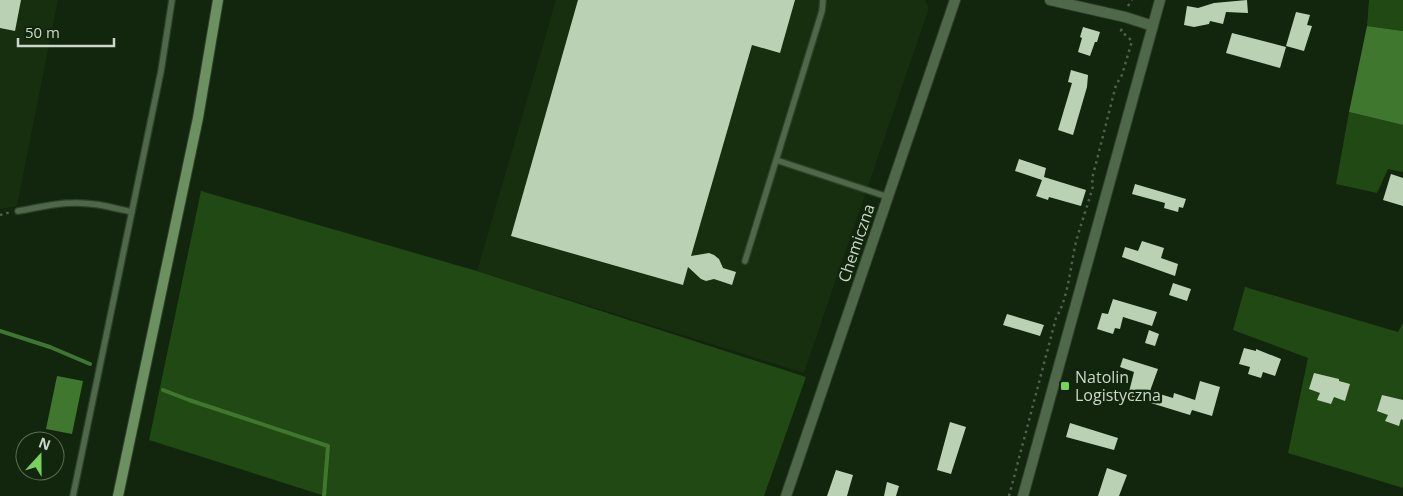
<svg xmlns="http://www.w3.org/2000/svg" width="1403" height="496" font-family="'Open Sans',sans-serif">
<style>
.built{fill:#172e0f}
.green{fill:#214913}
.water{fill:#40772e}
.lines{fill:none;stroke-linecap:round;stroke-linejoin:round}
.stream{stroke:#40772e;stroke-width:4}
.building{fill:#bad2b3}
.service-casing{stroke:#30412b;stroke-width:8}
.minor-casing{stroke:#30412b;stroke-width:12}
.tertiary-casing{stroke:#30412b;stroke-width:12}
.secondary-casing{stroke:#30412b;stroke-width:12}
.path{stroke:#50604b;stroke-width:2.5;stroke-dasharray:2.5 4;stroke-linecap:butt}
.service{stroke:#50684a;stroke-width:5.5}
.minor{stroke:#50684a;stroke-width:10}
.tertiary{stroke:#50684a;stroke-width:10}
.secondary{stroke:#6b9160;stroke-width:10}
.poi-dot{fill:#77d259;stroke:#12250d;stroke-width:2}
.labels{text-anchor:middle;stroke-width:5;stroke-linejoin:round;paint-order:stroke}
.street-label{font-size:16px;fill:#cbd7c8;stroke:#12250d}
.poi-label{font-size:16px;fill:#cbd7c8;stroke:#12250d;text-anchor:start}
</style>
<rect width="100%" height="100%" fill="#12250d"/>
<path class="built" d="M0,0H58L17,206L0,209Z
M556,0H925L929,8L804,373L477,271Z"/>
<path class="green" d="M1369,0H1403V31L1367,26Z
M1349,112L1403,125V172L1388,169L1377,193L1336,184Z
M201,191L477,271L806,377L764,496H325L149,440Z
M1245,287L1398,332L1403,323V488L1288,453L1308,358L1233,330Z"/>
<path class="water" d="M1367,26L1403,31V125L1349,112Z
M57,376L83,381L72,434L46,429Z"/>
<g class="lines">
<path class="stream" d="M0,331L50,347L90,364
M163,390L189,400L328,446L324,496"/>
</g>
<path class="building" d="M0,0H21L15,31L0,28Z
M578,0H795L780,53L752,45L691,256L709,253L714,255L719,259L723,268L736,272L732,285L714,279L706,281L701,279L688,267L683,285L511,236Z
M1247,0L1248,13L1226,12L1223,24L1210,21L1209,24L1194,27L1184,25L1187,6L1198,8L1214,3Z
M1296,12L1310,15L1307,25L1312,26L1304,51L1286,46Z
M1083,27L1100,32L1097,42H1095L1090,56L1078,52L1082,38L1080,37Z
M1232,33L1286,47L1280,68L1226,53Z
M1071,70L1088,75L1087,87L1073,135L1058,130L1072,83L1068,82Z
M1019,159L1046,168L1044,177L1086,190L1081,206L1049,197L1048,200L1036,196L1042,180L1015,171Z
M1391,174L1403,178V206L1383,200Z
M1135,184L1186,199L1183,208L1179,207L1178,212L1164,208L1165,203L1132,194Z
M1142,241L1164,248L1161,258L1178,264L1175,276L1122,257L1125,247L1138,251Z
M1173,283L1191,289L1187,301L1169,295Z
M1113,299L1157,312L1152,326L1123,317L1120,329L1115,328L1113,334L1097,329L1102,313L1108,314Z
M1007,314L1044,325L1040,336L1003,325Z
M1149,330L1159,334L1155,346L1145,343Z
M1244,348L1256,351V349L1281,359L1275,376L1263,372L1261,378L1248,374L1250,367L1239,364Z
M1123,358L1158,369L1150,391L1173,398L1174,393L1195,400L1200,381L1220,387L1212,416L1192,410L1190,415L1128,396L1134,372L1120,367Z
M1314,373L1339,379V381L1350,384L1345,401L1334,397L1331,404L1317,400L1320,393L1309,389Z
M1382,395L1403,400V420L1401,419L1399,426L1385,421L1388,415L1377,411Z
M950,422L966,427L951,474L937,470Z
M1070,423L1118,438L1114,450L1066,437Z
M1107,468L1127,475L1119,496H1098Z
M836,470L853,475L847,496H827Z
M887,482L899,486L896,496H884Z"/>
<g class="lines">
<defs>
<path id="service" d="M776,160L888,197
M18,211C36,208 55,203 73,203C93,202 113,208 132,212
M745,261L822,11L823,0
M73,496L161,71L172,0"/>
<path id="minor" d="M786,496L955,0"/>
<path id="tertiary" d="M1050,0L1125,17L1153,26
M1023,496L1160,0"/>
<path id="secondary" d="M118,496L198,118L218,0"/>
</defs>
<use href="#service" class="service-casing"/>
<use href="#minor" class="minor-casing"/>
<use href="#tertiary" class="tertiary-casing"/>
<use href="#secondary" class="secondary-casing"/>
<path class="path" d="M1128,6L1132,0
M0,215L11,212
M1009,496L1056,318C1069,296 1070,267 1076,242C1081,223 1088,205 1093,186L1092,179L1116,85L1122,75L1132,41L1121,31L1123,26"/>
<use href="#service" class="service"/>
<use href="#minor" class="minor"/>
<use href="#tertiary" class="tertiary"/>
<use href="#secondary" class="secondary"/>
</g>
<rect class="poi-dot" x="1060" y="381" width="10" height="10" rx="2.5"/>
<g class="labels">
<g class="street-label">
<text transform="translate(856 243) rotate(-71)" y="6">Chemiczna</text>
</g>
<g class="poi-label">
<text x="1075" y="383">Natolin<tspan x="1075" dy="18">Logistyczna</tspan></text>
</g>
</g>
<g transform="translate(40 456) rotate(21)"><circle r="24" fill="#12250d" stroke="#5c6c58"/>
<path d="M0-4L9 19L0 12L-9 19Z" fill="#77d259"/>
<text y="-8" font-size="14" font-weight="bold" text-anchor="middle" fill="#cbd7c8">N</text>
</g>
<path d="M18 38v8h96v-8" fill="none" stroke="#cbd7c8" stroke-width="2.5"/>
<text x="25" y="38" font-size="15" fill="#cbd7c8" stroke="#12250d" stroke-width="4" paint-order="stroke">50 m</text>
</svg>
